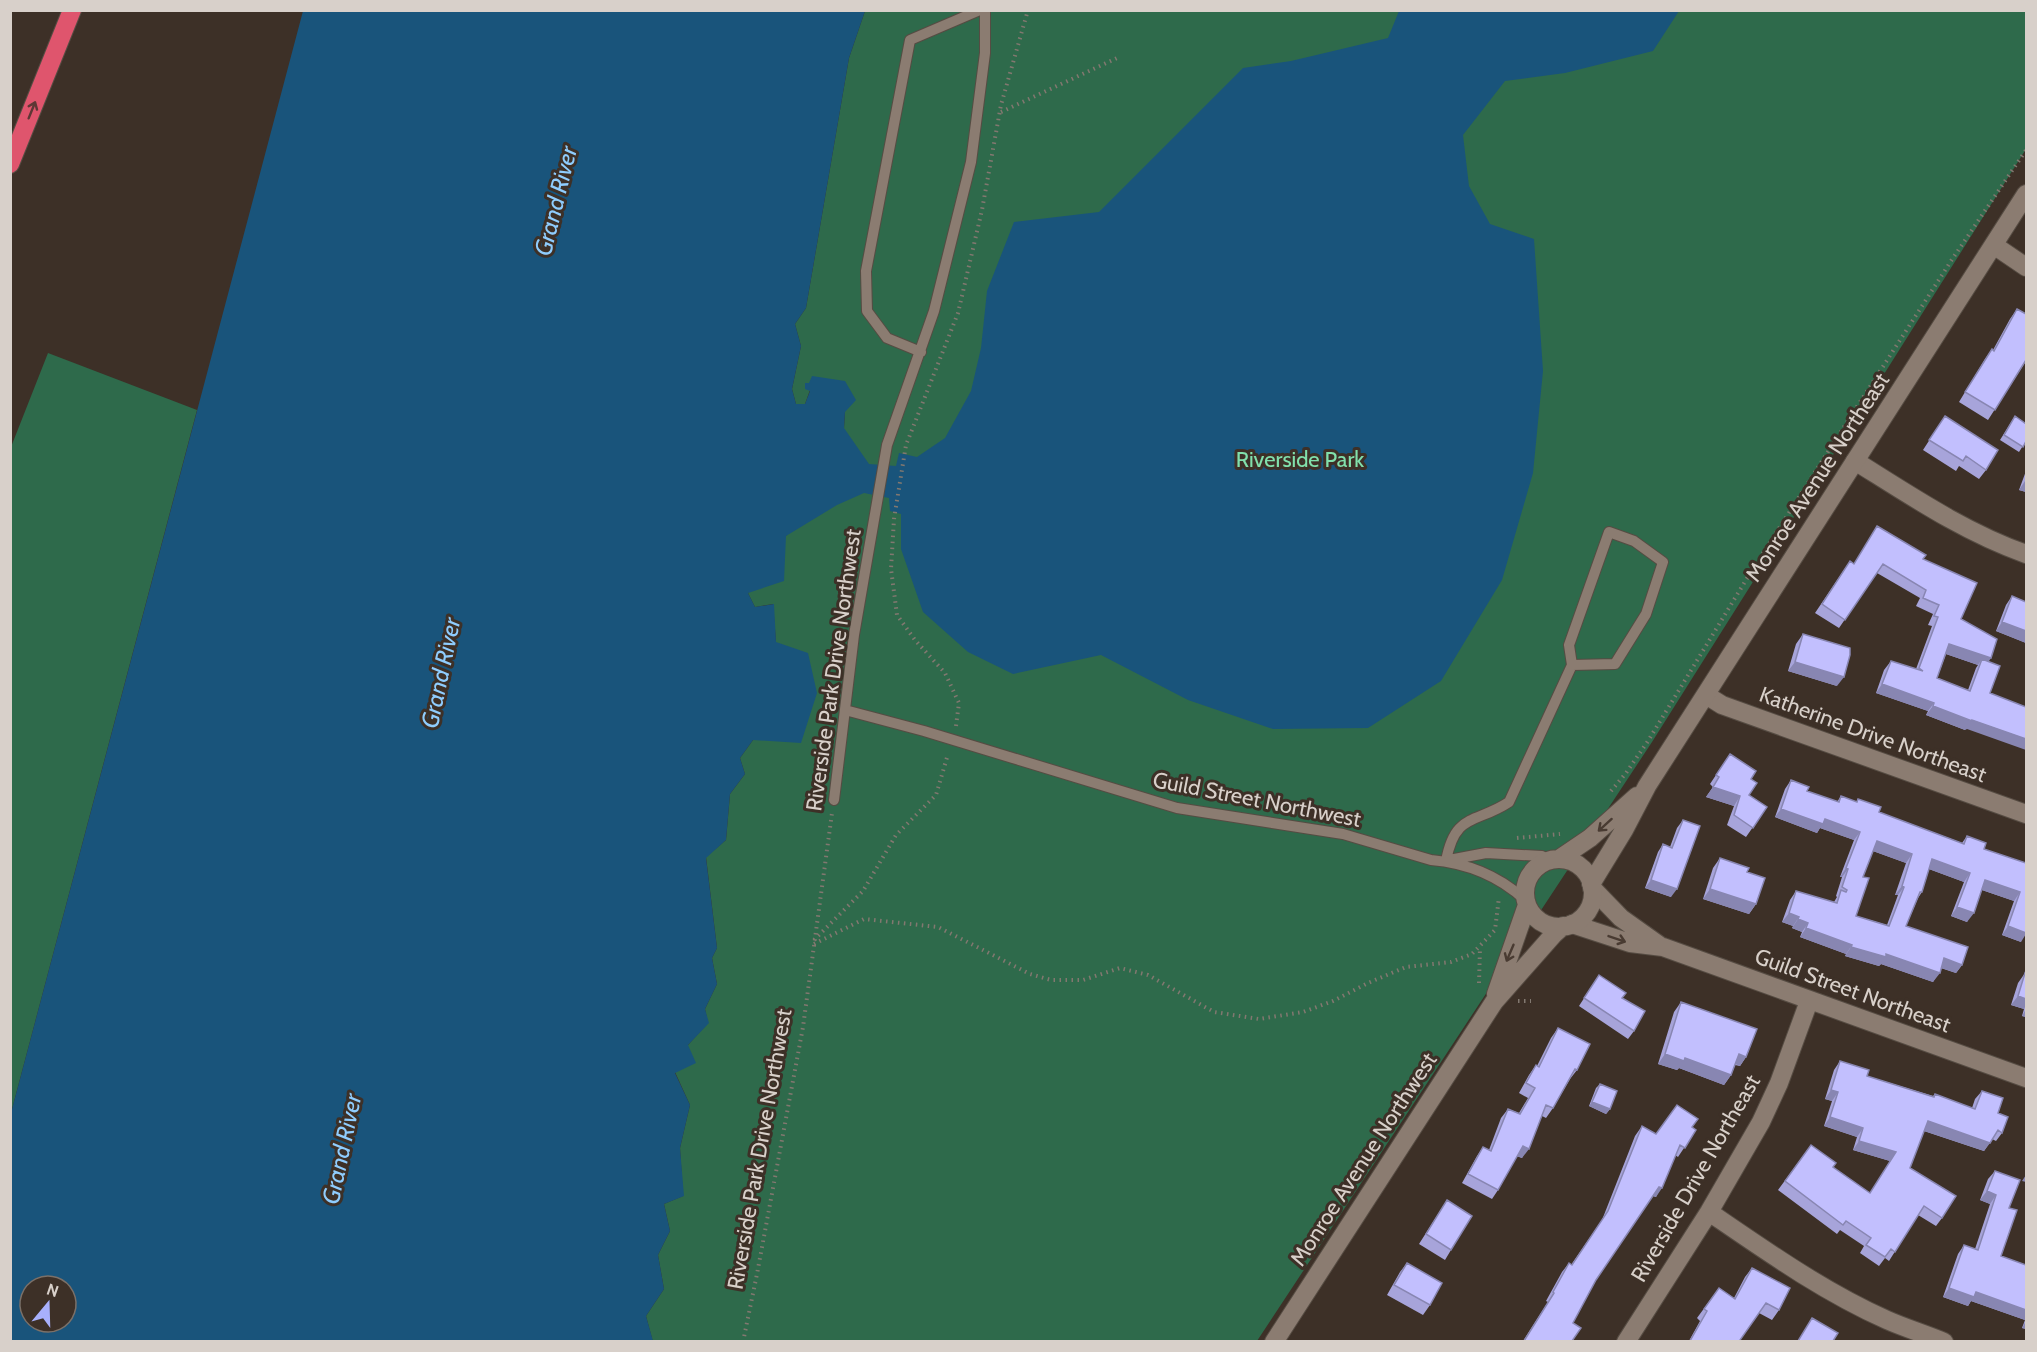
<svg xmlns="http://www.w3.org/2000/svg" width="2037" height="1352" font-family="Cabin,sans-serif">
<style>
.green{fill:#2e6a4b}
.water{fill:#19547b;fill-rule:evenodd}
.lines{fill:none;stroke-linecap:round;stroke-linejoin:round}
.lane-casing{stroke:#564c43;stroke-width:12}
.street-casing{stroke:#564c43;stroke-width:20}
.secondary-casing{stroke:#564c43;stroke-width:20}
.highway-casing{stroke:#564c43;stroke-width:20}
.path{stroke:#827870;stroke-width:4;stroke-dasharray:1.5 4.5;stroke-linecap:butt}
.lane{stroke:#8b7c71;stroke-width:10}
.street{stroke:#8b7c71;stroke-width:18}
.secondary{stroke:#8b7c71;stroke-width:18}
.highway{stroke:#df556d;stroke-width:18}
.wall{fill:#a7a4da;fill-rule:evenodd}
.shaded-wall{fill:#8886b2}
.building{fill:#c2bffe;stroke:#8886b2;stroke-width:1.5;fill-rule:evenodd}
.oneway{stroke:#5d3735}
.oneway2{stroke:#493b32}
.labels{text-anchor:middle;stroke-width:6;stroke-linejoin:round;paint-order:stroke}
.park-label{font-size:22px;fill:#81e0ac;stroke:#3d3027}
.street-label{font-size:22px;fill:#d8d0ca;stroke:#3d3027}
.water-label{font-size:24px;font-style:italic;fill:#8fcdfe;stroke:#3d3027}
</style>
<rect width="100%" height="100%" fill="#3d3027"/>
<path class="green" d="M865,11H2026V149L1652,742L1257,1341L653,1342L646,1316L664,1289L658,1255L670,1231L664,1204L683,1196L680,1148L690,1105L675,1072L688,1045L708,1023L705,1009L717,984L712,958L717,948L706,857L726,840L730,794L745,774L740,758L753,740L776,642L773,604L755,607L748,593L786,536L844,428L845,412L810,390L805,404H796L792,389L801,346L795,324L806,308L849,58Z
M48,353L197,410L11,1113V447Z"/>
<path class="water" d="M303,11H865L849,58L806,308L795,324L801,346L792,389L796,404H805L810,391L805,389V383H809L812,376L845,381L856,400L845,412L844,428L869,464L896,466L899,453L917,457L945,438L971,391L981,348L987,291L1014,222L1099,212L1243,68L1291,61L1388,38L1399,11H1679L1653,51L1565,73L1505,81L1463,135L1469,186L1490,224L1534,239L1543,371L1533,473L1502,580L1441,681L1368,728L1273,729L1188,700L1101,655L1013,674L968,652L923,612L901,549V514L890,511L889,498L864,493L837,505L786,536L784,581L748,593L755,607L774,604L776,642L808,653L817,693L801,743L753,740L740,758L745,774L730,794L726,840L706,858L717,948L712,958L717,984L705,1009L709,1023L688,1045L696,1063L675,1073L690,1105L680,1148L684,1196L664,1204L670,1231L658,1255L664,1289L646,1316L653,1341L11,1342V1113ZM30,1286H66V1322H30Z"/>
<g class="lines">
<defs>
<path id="lane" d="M921,352L887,338L867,311L866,271L910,40L980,10
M1609,532L1634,541L1663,562L1646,614L1615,664L1572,665L1569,645Z
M845,710L924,731L1177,808L1343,834L1431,860C1467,863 1498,875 1525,900
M834,800L854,635L887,445L934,311L971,162L985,53V10
M1449,860L1486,853L1542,856L1549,860
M1446,861C1455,812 1476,824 1509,802L1572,665"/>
<path id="street" d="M1995,246L2026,267
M1855,461C1911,496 1964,532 2026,554
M1706,695L1722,705L2026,814
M1592,888L1621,918L1659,945
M1572,924L1630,943L1663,947L2026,1078
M1709,1212C1766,1251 1824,1292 1887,1320C1905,1328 1925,1334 1944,1342
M1626,1342L1709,1212L1761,1122L1779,1083L1809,1001"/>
<path id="secondary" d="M1559,859L1590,838L1637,796
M1525 893a34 34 0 1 1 68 0a34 34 0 1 1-68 0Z
M1591,884L1624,830L1647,786L2026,194
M1496,994L1527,905
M1274,1342L1494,1002L1554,934L1563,926"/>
<path id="highway" d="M10,164L72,10"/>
</defs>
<use href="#lane" class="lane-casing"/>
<use href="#street" class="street-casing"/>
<use href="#secondary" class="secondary-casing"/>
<use href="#highway" class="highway-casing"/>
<path class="path" d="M1001,112L1117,58
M956,726L959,703L945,673L915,640L897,615L891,569L894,519L906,445L958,313L982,210L1001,105L1028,10
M1611,791L1626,773L1648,741L1746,580L1824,458L1951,261L2026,150
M1517,838L1560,834
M814,940L863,891L896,835L936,795L948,754
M814,944L864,919L938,927L1030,974L1051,980H1083L1120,968L1148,975L1214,1012L1259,1019L1303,1012L1333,1001L1368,983L1406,967L1451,962L1472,954L1495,930L1499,897
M1479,983L1480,948
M1518,1001H1531
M743,1342L757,1274L803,1027L832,813"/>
<use href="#lane" class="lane"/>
<use href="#street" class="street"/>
<use href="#secondary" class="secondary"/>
<use href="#highway" class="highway"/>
</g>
<path class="wall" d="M2017,309L2026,314V361L1988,420L1959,402L1985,359L1992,349L1993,350L2010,319Z
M1945,416L1986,470L1979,479L1959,466L1956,471L1923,450Z
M2015,416L2026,441L2019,452L2000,440Z
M2026,471V492L2019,490Z
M1877,526L1923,559L1989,661L1965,730L1926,715L1928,711L1876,693L1884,670L1891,661L1916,669L1932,626L1928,625L1933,614L1916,606L1920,598L1877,573L1839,628L1815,613L1850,561L1854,564ZM1946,654L1978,665L1976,668L1968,690L1937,678Z
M2012,596L2026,602V643L1996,631L2006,605Z
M1803,634L1837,686L1788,671L1796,644Z
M1730,754L1751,779L1749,795L1767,807L1746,837L1727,825L1734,806L1706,797L1713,787L1710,784Z
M1791,780L1807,791L1837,802L1841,796L1856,802L1858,799L1879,812L1962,843L1967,836L1984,849L2026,863L2021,942L2002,935L2014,901L1982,890L1967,922L1951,916L1964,882L1929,869L1922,892L1918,898L1906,926L1962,965L1956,973L1941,968L1933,982L1881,964L1879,966L1845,956L1846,954L1800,937L1802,932L1792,928L1793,926L1782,922L1790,900L1796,891L1834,902L1837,897L1836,896L1842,877H1840L1854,840L1820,828L1817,833L1775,817L1785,789ZM1873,851L1906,863L1895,895H1898L1887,925L1856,916L1863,877Z
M1683,820L1671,897L1645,888L1658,852L1663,844L1670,847L1677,828Z
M1720,858L1747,872L1756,904L1749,914L1703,899L1713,868Z
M2025,973L2026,974V1017L2022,1016L2024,1009L2011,1005L2018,983Z
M1599,975L1622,998L1634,1031L1628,1039L1579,1006Z
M1681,1002L1746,1057L1740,1066L1735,1065L1731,1075L1724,1085L1679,1068L1677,1070L1658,1064L1674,1012Z
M1558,1028L1577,1070L1570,1079L1553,1108L1546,1118L1542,1116L1522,1158L1517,1156L1498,1190L1492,1199L1462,1183L1477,1156L1483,1147L1489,1150L1501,1118L1508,1109L1519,1113L1528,1098L1519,1093L1529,1075L1536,1065L1537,1066L1551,1038Z
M1840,1061L1867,1076L1933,1096L1935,1094L1972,1108L1975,1099L1982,1091L1998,1113L2002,1133L1996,1141L1992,1139L1984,1151L1924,1131L1910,1168L1942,1218L1936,1226L1918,1215L1889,1261L1885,1258L1879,1266L1860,1253L1864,1246L1840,1230L1837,1234L1778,1190L1811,1145L1833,1167L1870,1193L1890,1161L1853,1150L1857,1137L1824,1126L1832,1101L1825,1099L1834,1070Z
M1600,1084L1610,1109L1606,1114L1589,1106L1596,1088Z
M1642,1126L1656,1134L1692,1127L1696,1130L1678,1157L1675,1155L1656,1197L1653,1196L1596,1280L1573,1323L1572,1341H1523L1548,1302L1546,1301L1562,1272L1569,1263L1571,1265L1602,1220L1635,1136Z
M1995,1171L2009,1208L2001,1256L2026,1265V1329L2022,1328L2025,1320L1971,1301L1968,1306L1943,1297L1958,1254L1964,1245L1975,1249L1990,1204L1980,1200L1988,1179Z
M1447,1200L1451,1250L1445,1260L1419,1244Z
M1407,1263L1430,1305L1423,1315L1387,1295L1400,1272Z
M1752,1268L1779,1310L1772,1320L1759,1313L1740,1340L1743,1341H1689L1700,1321L1697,1318L1719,1288L1734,1298L1745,1277Z"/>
<path class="shaded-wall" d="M2025,481H2026V492L2019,490Z
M2002,622L2026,631V643L1996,631Z
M1949,644L1991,658L1985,667L1982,659L1978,665L1943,653Z
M1795,662L1844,677L1837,686L1788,671Z
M1882,684L1934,703L1928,711L1876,693Z
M1933,706L2026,739V750L1967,729L1965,730L1926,715Z
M1713,787L1740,796L1734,806L1706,797Z
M1781,809L1825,819L1860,832L1854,840L1820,828L1817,833L1775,817Z
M1877,841L1912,854L1906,863L1870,850Z
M1932,859L1970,873L1964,882L1926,868Z
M1846,868L1848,869L1842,877H1840Z
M1651,880L1677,889L1671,897L1645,888Z
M1985,880L2020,892L2014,901L1979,889Z
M1902,886L1904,887L1898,895H1895Z
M1710,889L1756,904L1749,914L1703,899Z
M1957,907L1974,913L1967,922L1951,916Z
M1789,913L1799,917L1793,926L1782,922Z
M1798,919L1808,923L1802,932L1792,928Z
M2008,926L2026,933V934L2021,942L2002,935Z
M1806,928L1852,945L1846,954L1800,937Z
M1851,947L1886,954L1940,973L1933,982L1881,964L1879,966L1845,956Z
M1944,958L1962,965L1956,973L1938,967Z
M2018,996L2026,999V1005L2024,1009L2011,1005Z
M2026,1009V1017L2022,1016Z
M1665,1054L1685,1058L1731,1075L1724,1085L1679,1068L1677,1070L1658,1064Z
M1739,1054L1746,1057L1740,1066L1733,1063Z
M1831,1090L1838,1092L1832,1101L1825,1099Z
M1592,1102L1610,1109L1606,1114L1589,1106Z
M1830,1117L1863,1128L1857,1137L1824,1126Z
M1928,1121L1990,1143L1984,1151L1921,1130Z
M1859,1141L1896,1152L1890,1161L1853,1150Z
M1523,1146L1529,1149L1522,1158L1516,1156Z
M2026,1175V1182L2022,1181Z
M1659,1187L1662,1188L1656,1197L1653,1196Z
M1987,1191L1996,1195L1990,1204L1980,1200Z
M1949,1288L1976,1292L2026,1310V1318L2025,1320L1971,1301L1968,1306L1943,1297Z
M2026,1321V1329L2022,1328Z"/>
<path class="building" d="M2017,309L2026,314V360L1995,410L1965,392L1992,349L1994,351Z
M1945,416L1998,450L1986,470L1966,456L1963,461L1929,440Z
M2015,416L2026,424V441L2023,447L2004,435Z
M1877,526L1926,555L1923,559L1977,583L1961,619L1997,639L1991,658L1949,644L1937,678L1970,691L1982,659L2000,666L1990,693L2026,707V739L1972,720V721L1933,706L1934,703L1882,684L1891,661L1923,671L1919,668L1938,617L1934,616L1939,605L1923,598L1926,590L1883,564L1845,620L1822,604L1850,561L1854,564Z
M2012,596L2026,602V631L2002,622Z
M1803,634L1850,648V655L1844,677L1795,662Z
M1730,754L1756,771L1751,779L1757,783L1749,795L1767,807L1753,828L1734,815L1740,796L1713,787L1719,777L1716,775Z
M1791,780L1809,787L1807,791L1839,802L1841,796L1857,802L1858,799L1881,807L1879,812L1964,844L1967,836L1986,843L1984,849L2026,863V933L2008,926L2020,892L1985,880L1974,913L1957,907L1970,873L1932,859L1922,892H1920L1906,926L1968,947L1962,965L1944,958L1940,973L1886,954V957L1851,947L1852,945L1806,928L1808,923L1798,919L1799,917L1789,913L1796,891L1837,903L1841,890L1846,892L1847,890L1842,887L1848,869L1846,868L1860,832L1825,819L1823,824L1781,809ZM1877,841L1912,854L1902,886L1904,887L1889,926L1856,916L1869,878L1863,877Z
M1683,820L1700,826L1677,889L1651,880L1663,844L1672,848Z
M1720,858L1749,868L1747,872L1765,878L1756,904L1710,889Z
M2025,973L2026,974V999L2018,996Z
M1599,975L1626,993L1622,998L1645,1011L1634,1031L1584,998Z
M1681,1002L1757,1029L1746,1057L1739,1054L1731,1075L1685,1058L1684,1061L1665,1054Z
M1558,1028L1590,1044L1577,1070L1575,1069L1553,1108L1546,1105L1529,1149L1523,1146L1498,1190L1468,1174L1483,1147L1491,1151L1508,1109L1520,1114L1535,1088L1526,1083L1536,1065L1539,1067Z
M1840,1061L1869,1070L1867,1076L1934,1097L1935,1094L1975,1109L1982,1091L2003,1098L1998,1113L2008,1117L2002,1133L1998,1130L1990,1143L1928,1121L1910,1168L1956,1196L1942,1218L1924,1206L1895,1252L1891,1249L1885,1257L1866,1245L1871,1238L1846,1221L1843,1225L1785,1181L1811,1145L1836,1163L1833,1167L1870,1193L1896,1152L1859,1141L1863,1128L1830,1117L1838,1092L1831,1090Z
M1600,1084L1617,1091L1610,1109L1592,1102Z
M1677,1105L1698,1119L1692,1127L1696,1130L1685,1148L1680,1145L1662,1188L1659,1187L1596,1280L1573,1323L1581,1328L1572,1341H1524L1554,1293L1553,1292L1569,1263L1572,1265L1608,1211L1642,1126L1656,1134Z
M1995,1171L2020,1180L2009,1208L2017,1210L2001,1256L2026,1265V1310L1976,1292L1974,1297L1949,1288L1964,1245L1978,1250L1996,1195L1987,1191Z
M1447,1200L1472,1216L1451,1250L1426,1234Z
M1407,1263L1442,1283L1430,1305L1394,1285Z
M1752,1268L1790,1288L1779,1310L1766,1303L1740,1340L1743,1341H1690L1707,1311L1704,1309L1719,1288L1735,1299Z
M1812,1318L1838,1333L1833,1341H1798Z"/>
<defs><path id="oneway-shaft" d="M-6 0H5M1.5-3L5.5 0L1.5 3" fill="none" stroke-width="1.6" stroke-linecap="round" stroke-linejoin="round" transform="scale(1.5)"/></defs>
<use class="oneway" href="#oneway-shaft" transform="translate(32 110) rotate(-68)"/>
<g class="oneway2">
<use href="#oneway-shaft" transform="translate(1605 825) rotate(138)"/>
<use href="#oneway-shaft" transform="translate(1617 939) rotate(19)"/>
<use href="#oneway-shaft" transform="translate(1510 953) rotate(113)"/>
</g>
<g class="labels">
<g class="park-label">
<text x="1300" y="467">Riverside Park</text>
</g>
<g class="street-label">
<text transform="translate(1817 477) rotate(-57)" y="8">Monroe Avenue Northeast</text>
<text transform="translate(833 670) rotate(-82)" y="8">Riverside Park Drive Northwest</text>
<text transform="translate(1873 734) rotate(20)" y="8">Katherine Drive Northeast</text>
<text transform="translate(1257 799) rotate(11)" y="8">Guild Street Northwest</text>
<text transform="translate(1853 990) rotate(20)" y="8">Guild Street Northeast</text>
<text transform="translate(759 1149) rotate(-80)" y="8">Riverside Park Drive Northwest</text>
<text transform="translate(1363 1159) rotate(-57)" y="8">Monroe Avenue Northwest</text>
<text transform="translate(1695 1178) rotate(-60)" y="8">Riverside Drive Northeast</text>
</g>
<g class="water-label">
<text transform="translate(556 201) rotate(-76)" y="8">Grand River</text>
<text transform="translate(441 673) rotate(-78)" y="8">Grand River</text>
<text transform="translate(342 1149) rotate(-78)" y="8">Grand River</text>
</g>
</g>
<rect width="2037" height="1352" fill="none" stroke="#d8d0ca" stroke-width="24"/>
<g transform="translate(48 1304) rotate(19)"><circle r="28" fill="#3d3027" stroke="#7b7068" stroke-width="1.5"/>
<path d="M0-4.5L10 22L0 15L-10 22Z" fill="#a8b0fc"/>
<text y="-9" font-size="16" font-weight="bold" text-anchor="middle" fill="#d8d0ca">N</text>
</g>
</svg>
